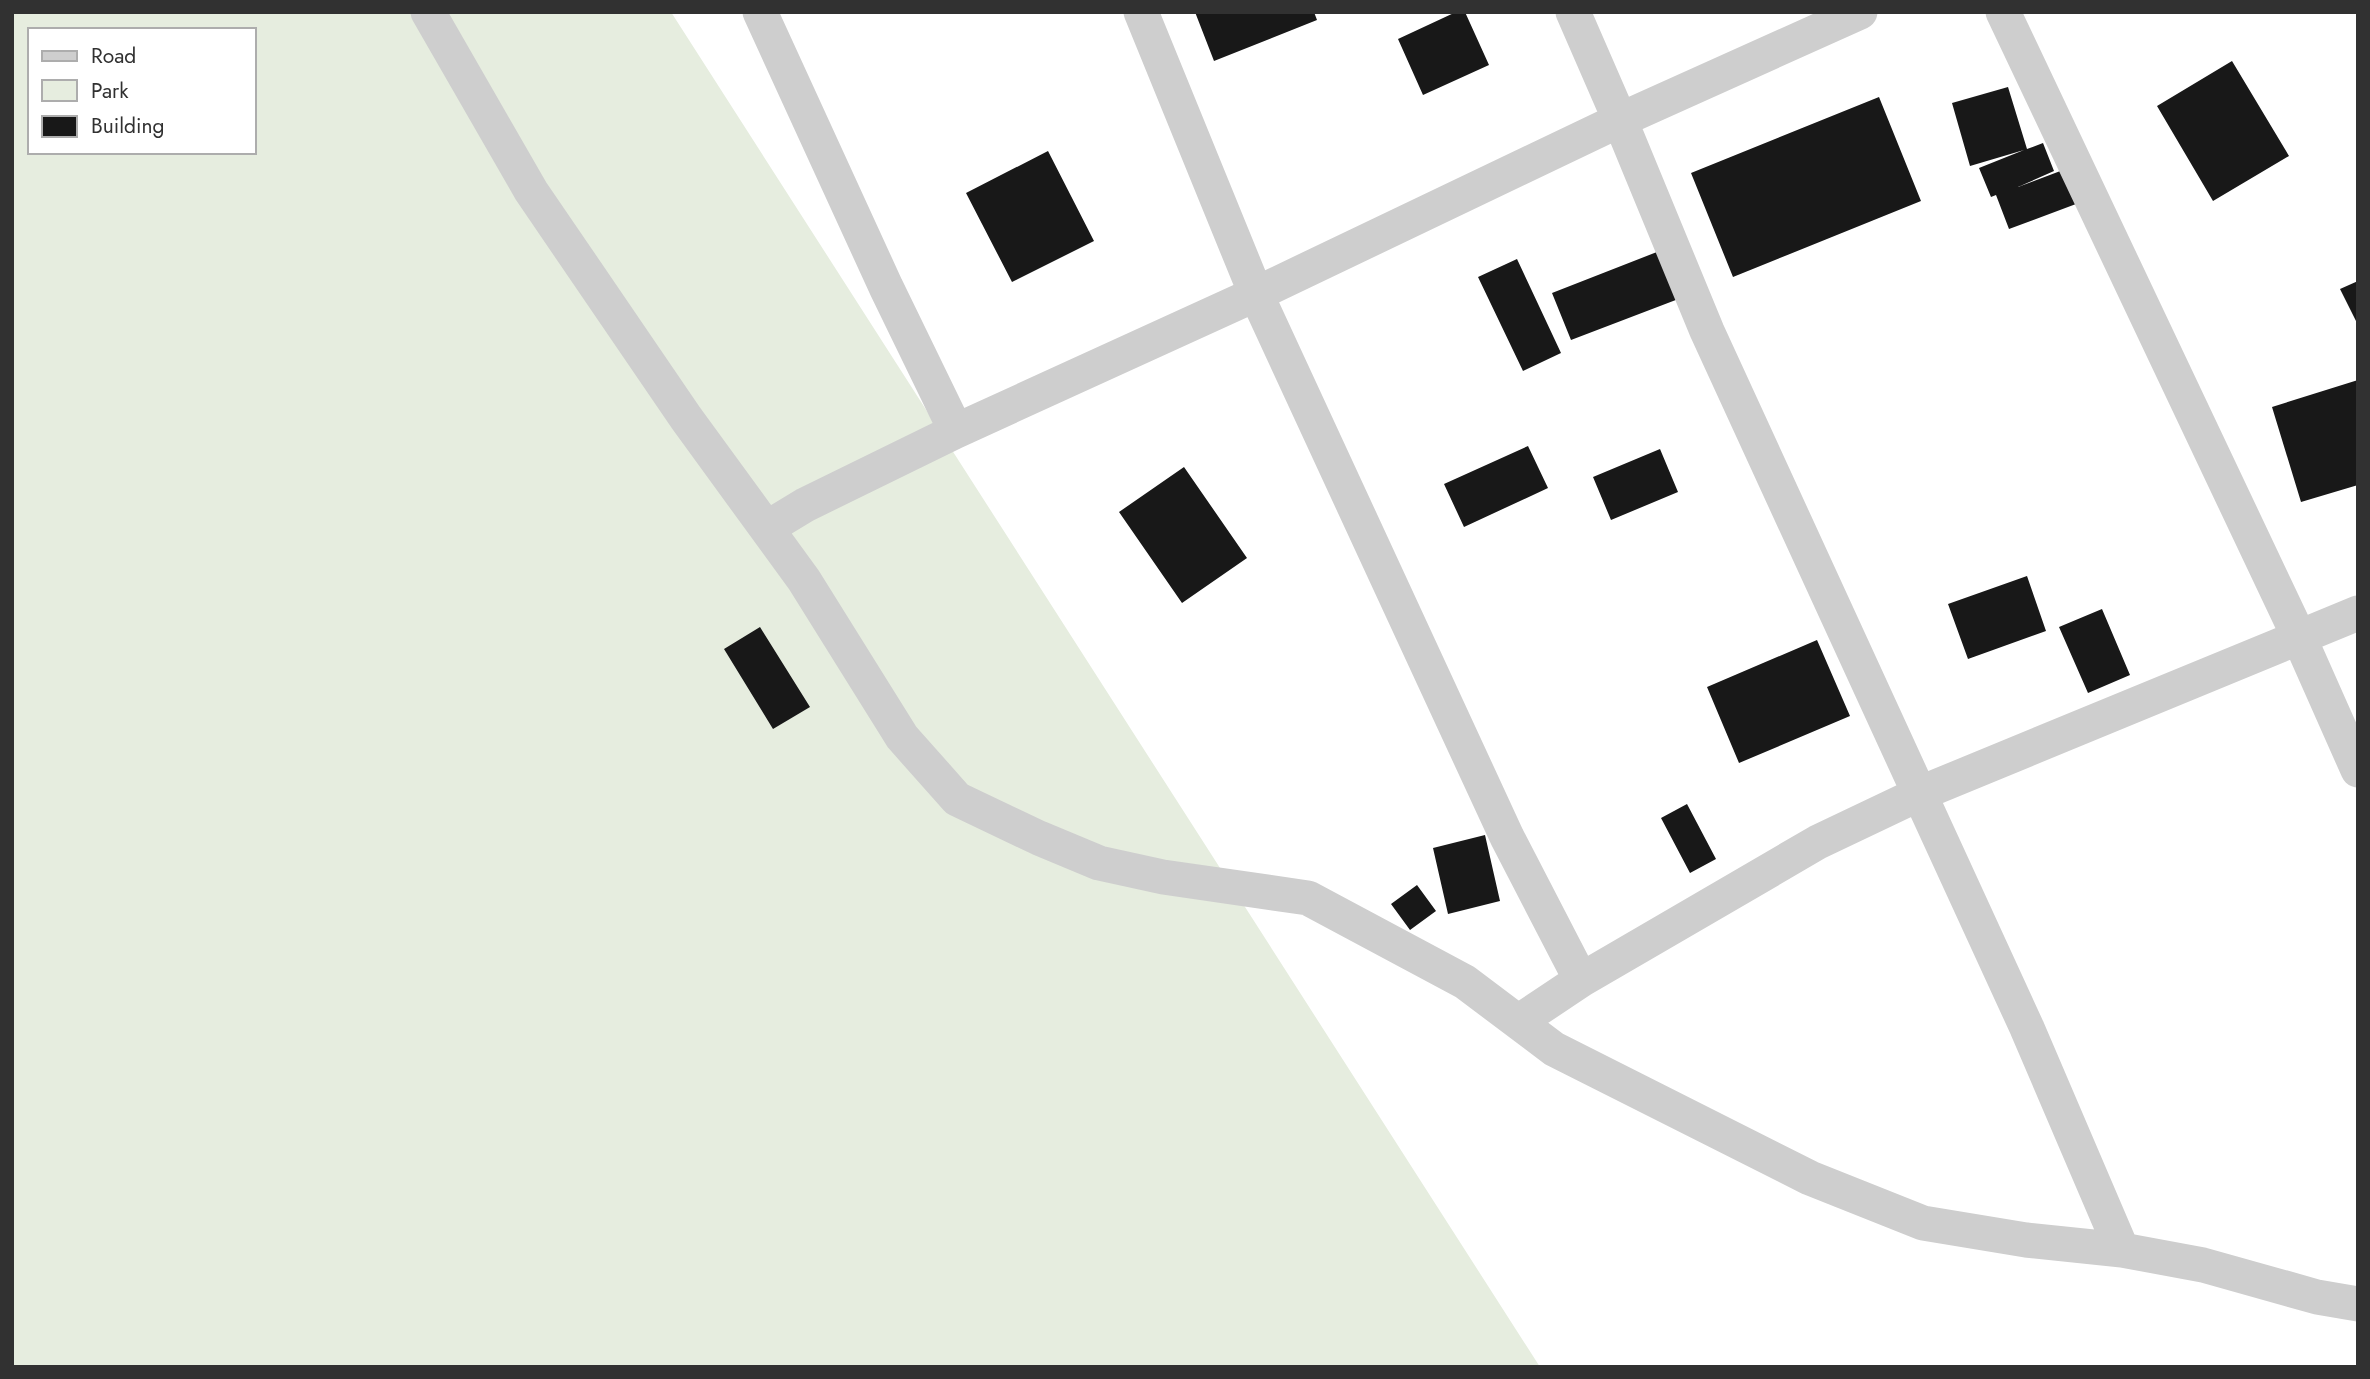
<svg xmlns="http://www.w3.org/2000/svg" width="2370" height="1379" font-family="Jost,sans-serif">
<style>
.green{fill:#e6eddf;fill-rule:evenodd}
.building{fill:#181818}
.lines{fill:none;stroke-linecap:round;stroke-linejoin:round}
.street{stroke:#cecece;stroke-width:35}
</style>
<rect width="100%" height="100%" fill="#fff"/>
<path class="green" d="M12,12H671L1540,1367H12ZM30,30H254V152H30Z"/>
<path class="building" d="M1195,12H1314L1317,20L1214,61Z
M1456,12H1465L1489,65L1423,95L1398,39Z
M2232,61L2289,156L2213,201L2157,106Z
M2008,87L2027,149L2043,143L2054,171L2018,187L2063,170L2076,204L2009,229L1996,195L1991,197L1979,168L2024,150L1970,166L1952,103Z
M1879,97L1921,201L1733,277L1691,173Z
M1048,151L1094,241L1012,282L966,193Z
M1662,250L1681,298L1571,340L1552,293Z
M1517,259L1561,353L1523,371L1478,277Z
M2358,281V325L2340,289Z
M2358,380V485L2301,502L2272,407Z
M1528,446L1548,488L1464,527L1444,484Z
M1660,449L1678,492L1611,520L1593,477Z
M1184,467L1247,558L1182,603L1119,512Z
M2027,576L2046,631L1968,659L1948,604Z
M2102,609L2130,675L2088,693L2059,627Z
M760,627L810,707L773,729L724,649Z
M1817,640L1850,716L1739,763L1707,687Z
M1687,804L1716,859L1690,873L1661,818Z
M1485,835L1500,901L1448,914L1433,848Z
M1417,885L1436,911L1410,930L1391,904Z"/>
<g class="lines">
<path class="street" d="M428,12L531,191L686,418L804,580L902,737L957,799L1039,838L1099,863L1163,877L1308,898L1465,982L1554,1049L1810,1178L1923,1223L2026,1240L2122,1250L2203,1265L2317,1297L2358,1304
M760,12L886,287L956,431
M1141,12L1256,294L1507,837L1581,980
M1573,12L1620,120L1707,331L2027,1028L2122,1250
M2003,12L2299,637L2358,770
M767,528L805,505L956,431L1256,294L1620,120L1860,12
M1518,1022L1581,980L1818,842L1921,793L2358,613"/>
</g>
<rect width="2370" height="1379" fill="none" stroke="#313131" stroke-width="28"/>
<rect x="28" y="28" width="228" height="126" fill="#ffffff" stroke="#adadad" stroke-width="2"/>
<rect x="42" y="51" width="35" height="10" fill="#cecece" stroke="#adadad" stroke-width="2"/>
<text x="91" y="63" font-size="21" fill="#313131">Road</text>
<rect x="42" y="80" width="35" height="21" fill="#e6eddf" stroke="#adadad" stroke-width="2"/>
<text x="91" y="98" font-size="21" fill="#313131">Park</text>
<rect x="42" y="116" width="35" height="21" fill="#181818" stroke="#adadad" stroke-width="2"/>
<text x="91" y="133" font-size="21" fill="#313131">Building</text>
</svg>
